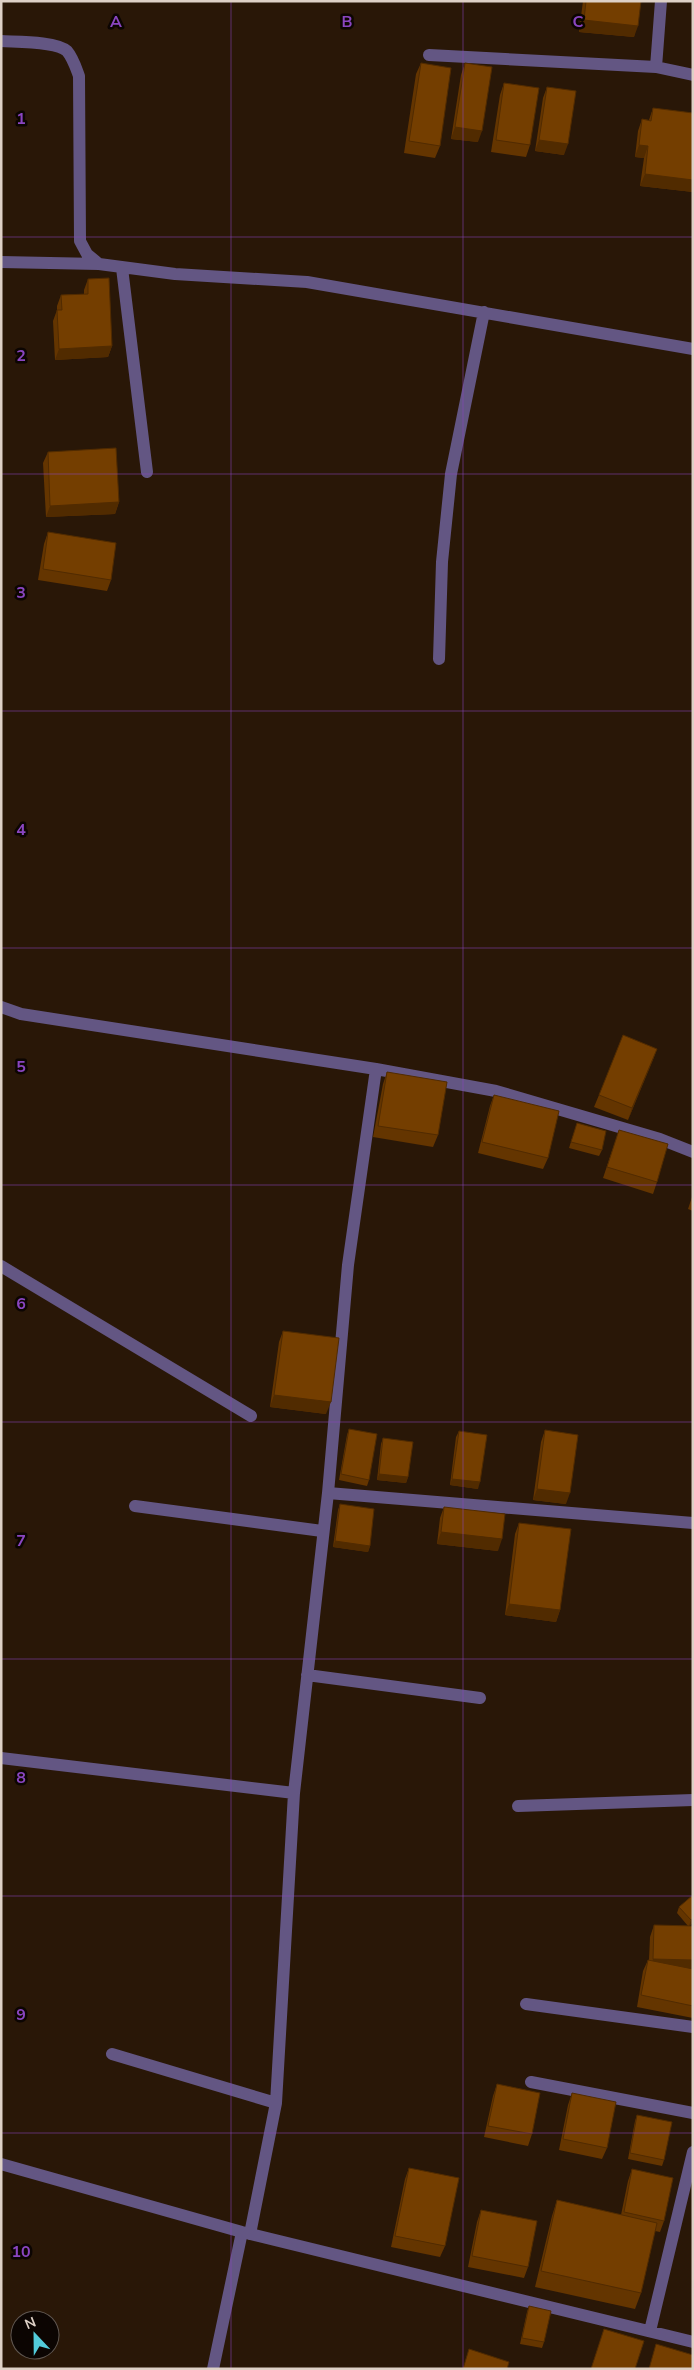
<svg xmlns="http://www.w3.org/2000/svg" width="694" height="2370" font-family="'Nunito Sans',sans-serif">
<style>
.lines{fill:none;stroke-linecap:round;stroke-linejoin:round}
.minor{stroke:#635683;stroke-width:12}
.wall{fill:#643500}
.shaded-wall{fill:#512b00}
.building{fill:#743e00;stroke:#512b00}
.grid{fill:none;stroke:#8a45c0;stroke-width:1;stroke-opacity:0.55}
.grid-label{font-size:16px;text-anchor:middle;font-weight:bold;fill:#8a45c0;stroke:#0c0502;stroke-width:5;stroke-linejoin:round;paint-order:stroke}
</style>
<rect width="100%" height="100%" fill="#291707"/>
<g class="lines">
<path class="minor" d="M1,41C16,42 56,41 67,51C73,58 76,68 79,76L80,241L87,254L99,264L175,274L307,282L693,349
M429,55L656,67L693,75
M656,67L661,1
M1,262L99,264
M122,268L147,472
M439,659L442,562L451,474L484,312
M1,1007L21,1014L376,1069L496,1091L660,1139L693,1152
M1,1266L251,1416
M328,1493L348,1265L376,1069
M135,1506L322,1531
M307,1675L480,1698
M1,1758L294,1793
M518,1806L693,1800
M526,2004L693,2027
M112,2054L276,2103
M531,2082L693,2113
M1,2164L242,2232L693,2342
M250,2234L276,2103L294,1793L328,1493L693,1523
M650,2331L693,2152
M213,2369L242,2232"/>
</g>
<path class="wall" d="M583,1H641L634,37L579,32Z
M421,63L440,146L435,158L404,153L416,74Z
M465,63L478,142L451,139L461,75Z
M504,83L530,145L526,157L491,152L500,95Z
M547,87L564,155L535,151L543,98Z
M653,108L693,113V192L640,186L644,158L635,157L638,131L642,119L649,120Z
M88,279L112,346L108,357L55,360L53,321L57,310V306L61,295L84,294V290Z
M48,452L119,502L115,514L46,517L43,463Z
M48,532L111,580L107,591L38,580L44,544Z
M657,1049L628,1120L594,1107L599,1095Z
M387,1072L438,1135L433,1147L373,1137L383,1084Z
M494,1095L548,1158L543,1169L478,1153L490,1106Z
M577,1123L602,1150L599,1156L569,1148Z
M619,1130L657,1182L653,1194L603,1178Z
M693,1194V1211L688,1209Z
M283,1331L326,1414L270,1407L279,1342Z
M349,1429L369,1480L367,1486L339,1480L347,1435Z
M545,1430L566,1504L533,1500L541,1442Z
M459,1431L478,1489L450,1485L456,1437Z
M383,1438L408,1477L406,1483L377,1480L381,1444Z
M340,1504L370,1546L368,1552L333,1547L338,1510Z
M444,1507L498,1551L437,1544L440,1518Z
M519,1523L560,1610L556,1622L505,1615L515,1534Z
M693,1895V1923L689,1926H693V2018L637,2007L643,1971L648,1960H649L650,1937L654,1925L688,1926L677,1913L679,1907Z
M497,2084L532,2134L528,2146L484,2137L493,2096Z
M572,2093L607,2148L602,2159L559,2150L568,2105Z
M637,2115L664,2160L662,2166L628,2159L635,2121Z
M409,2168L445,2246L440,2257L391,2247L405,2179Z
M632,2169L664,2221L660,2232L655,2231L641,2293L635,2309L535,2287L552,2216L557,2200L621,2215L628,2181Z
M481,2210L528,2267L524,2278L468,2267L477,2222Z
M529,2306L544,2342L542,2348L520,2344L527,2312Z
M604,2329L635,2369H591Z"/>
<path class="shaded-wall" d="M584,20L638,26L634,37L579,32Z
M455,127L482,131L478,142L451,139Z
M539,140L568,144L564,155L535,151Z
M639,145L648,146L644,158L635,157Z
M645,174L693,180V192L640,186Z
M112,346L108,357L55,360L59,349Z
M119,502L115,514L46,517L50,506Z
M657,1049L653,1060L628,1120L632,1108Z
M274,1395L331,1402L326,1414L270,1407Z
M379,1474L408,1477L406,1483L377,1480Z
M452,1479L480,1482L478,1489L450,1485Z
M537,1489L570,1493L566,1504L533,1500Z
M441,1532L502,1539L498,1551L437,1544Z
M335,1541L370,1546L368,1552L333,1547Z
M509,1604L560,1610L556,1622L505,1615Z
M693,1919V1923L689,1926L691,1920Z
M653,1959L693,1960V1972L649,1971Z"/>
<path class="building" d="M586,1H641L638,26L584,20Z
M421,63L451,68L440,146L409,141Z
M465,63L492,67L482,131L455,127Z
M504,83L539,88L530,145L496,140Z
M547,87L576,91L568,144L539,140Z
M653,108L693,113V180L645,174L648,146L639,145L642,119L651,121Z
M109,278L112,346L59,349L57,310H62L61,295L88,294V279Z
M116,448L119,502L50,506L48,452Z
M48,532L116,543L111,580L43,569Z
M623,1035L657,1049L632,1108L599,1095Z
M387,1072L447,1082L438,1135L378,1126Z
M494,1095L559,1111L548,1158L482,1142Z
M577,1123L606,1131L602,1150L571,1142Z
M619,1130L668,1144L657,1182L607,1167Z
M283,1331L339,1338L331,1402L274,1395Z
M349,1429L377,1434L369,1480L341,1474Z
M545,1430L578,1435L570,1493L537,1489Z
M459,1431L487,1435L480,1482L452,1479Z
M383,1438L413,1442L408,1477L379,1474Z
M340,1504L374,1509L370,1546L335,1541Z
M444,1507L505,1514L502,1539L441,1532Z
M519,1523L571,1529L560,1610L509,1604Z
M693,1895V1919L691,1920L679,1907Z
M654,1925L693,1926V1960L653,1959Z
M648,1960L693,1969V2006L641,1995Z
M497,2084L540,2093L532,2134L488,2126Z
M572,2093L616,2102L607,2148L563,2139Z
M637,2115L672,2122L664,2160L630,2153Z
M409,2168L459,2178L445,2246L395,2236Z
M632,2169L673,2178L664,2221L624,2212Z
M557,2200L657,2223L641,2293L541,2271Z
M481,2210L537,2221L528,2267L472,2256Z
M529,2306L551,2311L544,2342L522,2338Z
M604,2329L644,2341L635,2369H591Z
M656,2344L693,2355V2369H649Z
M469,2349L509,2362L507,2369H463Z"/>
<path class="grid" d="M231,1V2369M463,1V2369M1,237H693M1,474H693M1,711H693M1,948H693M1,1185H693M1,1422H693M1,1659H693M1,1896H693M1,2133H693"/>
<g class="grid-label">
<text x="116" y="27">A</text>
<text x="347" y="27">B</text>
<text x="578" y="27">C</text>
<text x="21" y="124">1</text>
<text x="21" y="361">2</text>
<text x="21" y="598">3</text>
<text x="21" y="835">4</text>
<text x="21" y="1072">5</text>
<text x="21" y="1309">6</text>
<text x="21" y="1546">7</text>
<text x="21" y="1783">8</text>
<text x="21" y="2020">9</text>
<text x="21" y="2257">10</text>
</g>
<rect width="694" height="2370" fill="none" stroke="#ded1c7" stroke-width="5"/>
<g transform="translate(35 2335) rotate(338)"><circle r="24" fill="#0c0502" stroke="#605751"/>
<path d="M0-4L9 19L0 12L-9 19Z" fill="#52cbda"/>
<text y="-8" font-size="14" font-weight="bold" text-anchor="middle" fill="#ded1c7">N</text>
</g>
</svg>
